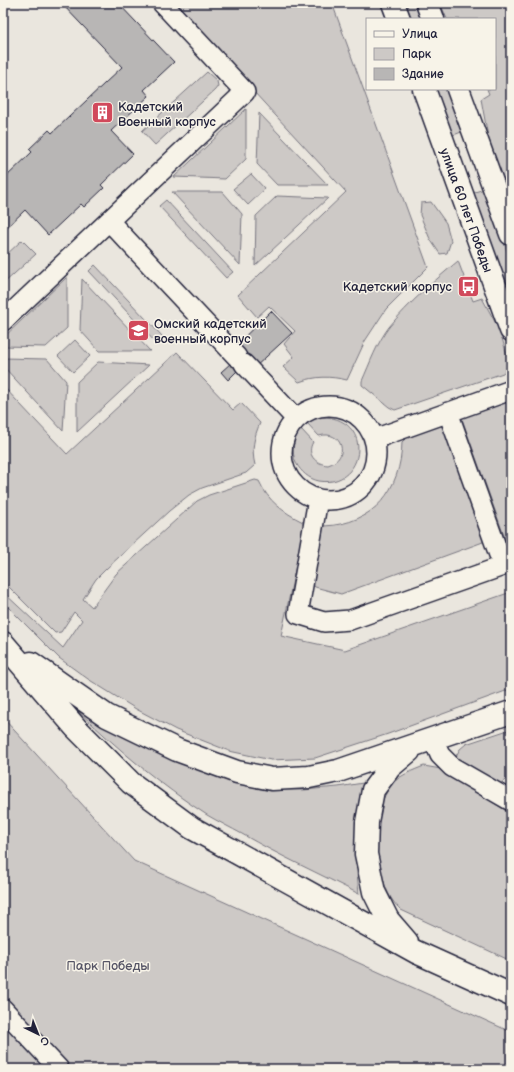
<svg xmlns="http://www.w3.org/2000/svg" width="514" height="1072" font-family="'Balsamiq Sans',sans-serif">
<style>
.green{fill:#cdc9c6;stroke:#787680}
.building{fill:#b8b6b5;stroke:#22223b}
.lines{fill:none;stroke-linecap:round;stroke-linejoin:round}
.minor-casing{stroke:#22223b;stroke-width:22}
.major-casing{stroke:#22223b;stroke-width:25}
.minor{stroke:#f7f3e8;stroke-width:19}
.major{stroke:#f7f3e8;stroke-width:22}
.labels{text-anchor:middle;stroke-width:3;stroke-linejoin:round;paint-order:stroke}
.poi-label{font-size:13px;fill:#22223b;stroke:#f7f3e8;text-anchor:start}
.street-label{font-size:13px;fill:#22223b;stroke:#f7f3e8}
.park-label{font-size:13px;fill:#555465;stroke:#f7f3e8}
</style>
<rect width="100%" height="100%" fill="#eae6de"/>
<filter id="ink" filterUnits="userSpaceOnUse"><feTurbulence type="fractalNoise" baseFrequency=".025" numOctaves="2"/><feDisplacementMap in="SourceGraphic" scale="8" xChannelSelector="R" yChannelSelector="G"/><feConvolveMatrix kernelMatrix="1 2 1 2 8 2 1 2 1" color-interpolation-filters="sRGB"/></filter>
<g filter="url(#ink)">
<path class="green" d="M172,3H332L428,267L386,309L365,341L347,380C330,376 316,376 299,382L283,367L294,357L284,344L295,331L269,306L257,317L238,295L346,192Z
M403,3H418L423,19H409Z
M440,3H511V198L489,142L481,99L489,94L487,89H495V19H447Z
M207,72L217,81L218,86L215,90L155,145L142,131Z
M434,89H449L464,131L451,136Z
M246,109V159L225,179L174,177Z
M259,113L328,185H277L257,164Z
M251,174L265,189L248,205L233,189Z
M484,189L511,262V301L472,193Z
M172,192H223L242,214L240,265Z
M277,196L328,198L255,266L256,216Z
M166,200L233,272L226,278L159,206Z
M431,202L446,223L451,241L447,253L440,254L430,239L420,215L421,203Z
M22,240L36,254L3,284V258Z
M458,261L473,301L482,298L500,331L508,359L507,368L503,373L395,410L389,407L362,385V381C370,363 377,343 389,327C408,304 435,280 458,261Z
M95,265L163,337L156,343L89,271Z
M67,277V328L46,347L3,346V338Z
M82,279L150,351H99L80,330Z
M75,340L90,356L73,372L58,356Z
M177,352L233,410L241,403L260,423C254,437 251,449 255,465L246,473L202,488L189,495L169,511L107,568L96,579L83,599L92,607L116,574L197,501L209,495L255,480L259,481C268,501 283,512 303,522L304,528L281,636L345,650L511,592V689L388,734L315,758L271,760L229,751L176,730L136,709L88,679L59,658L3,602V592L63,648L82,620L74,612L61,632L55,633L3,581V386L67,454Z
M3,358L47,359L66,381L63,431L3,366Z
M98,362L149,365L77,432V382Z
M511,396V555L462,419V415Z
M318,417C376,414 366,489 319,481C309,479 301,472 296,463C291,452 293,438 301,429L313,442C306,454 315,464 328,465C351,458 342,429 319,436L307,423Z
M440,426L446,427L484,536L483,542L341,594L315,587L311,582L320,530L324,526C374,524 401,490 402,442L408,436Z
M77,710L139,744L235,783L269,789L303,790L338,787L363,783L357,821L356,862L359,894C320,874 280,856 242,834C231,828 219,822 207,815C160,785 118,749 77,710Z
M3,718L134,861L511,1032V1069H3Z
M511,729V773L509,777L500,784L492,783L459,764L456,756L460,749L466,744Z
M424,766L441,769L511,814V961L401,910C398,907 395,904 393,901C380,884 373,838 377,817C380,806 385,793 392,784C400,775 414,770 424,766Z"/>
<path class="building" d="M61,3H118L174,62L144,90L149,96L111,131L133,154L101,185L104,188L84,207L81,204L48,235L25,210L3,231V180L32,152L29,149L49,130L52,133L122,67Z
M271,311L292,333L254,368L247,361L228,380L221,372L241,354L234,347Z"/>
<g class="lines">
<defs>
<path id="minor" d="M109,221L237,357
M3,321L245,92L162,3
M244,364L296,419
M282 453a47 47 0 1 1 94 0a47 47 0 1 1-94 0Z
M374,439L511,390
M318,499L298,614L324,622L350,620L503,566L448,412
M433,739L440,755L452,767L511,801
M3,1009L59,1069"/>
<path id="major" d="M393,3L399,19
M427,3L433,19
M424,89L511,330
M458,89L511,234
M3,643L76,728L131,783L192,828L416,952L511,995
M31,663L107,716L177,750L237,772L272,779L309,777L338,771L511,712
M407,942L388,920L374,892L366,854L367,822L373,790L390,767L409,751"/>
</defs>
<use href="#minor" class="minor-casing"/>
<use href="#major" class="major-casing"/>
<use href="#minor" class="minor"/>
<use href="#major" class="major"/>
</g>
</g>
<defs>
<symbol id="building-square" viewBox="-11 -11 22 22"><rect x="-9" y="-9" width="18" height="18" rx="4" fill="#d1495b" stroke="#f7f3e8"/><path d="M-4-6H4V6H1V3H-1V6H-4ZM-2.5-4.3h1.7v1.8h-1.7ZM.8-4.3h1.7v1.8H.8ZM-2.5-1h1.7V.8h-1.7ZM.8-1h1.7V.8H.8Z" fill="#fff"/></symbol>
<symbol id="bus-square" viewBox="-11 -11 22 22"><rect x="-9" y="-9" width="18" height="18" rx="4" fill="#d1495b" stroke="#f7f3e8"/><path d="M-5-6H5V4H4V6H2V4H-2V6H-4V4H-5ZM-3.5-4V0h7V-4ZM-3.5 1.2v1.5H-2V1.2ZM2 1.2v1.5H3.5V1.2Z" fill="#fff"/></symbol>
<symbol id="school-square" viewBox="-11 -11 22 22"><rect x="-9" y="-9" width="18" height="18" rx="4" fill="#d1495b" stroke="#f7f3e8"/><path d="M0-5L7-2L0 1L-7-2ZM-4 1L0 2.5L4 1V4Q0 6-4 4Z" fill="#fff"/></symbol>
</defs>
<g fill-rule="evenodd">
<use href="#building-square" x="90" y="100" width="25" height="25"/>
<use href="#bus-square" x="456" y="274" width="25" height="25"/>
<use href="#school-square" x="126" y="318" width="25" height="25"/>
</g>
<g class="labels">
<g class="poi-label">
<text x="118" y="111">Кадетский<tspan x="118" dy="15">Военный корпус</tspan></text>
<text x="452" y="291" text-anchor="end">Кадетский корпус</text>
<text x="154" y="328">Омский кадетский<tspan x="154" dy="15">военный корпус</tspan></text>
</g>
<g class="street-label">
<text transform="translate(467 210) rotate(70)" y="5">улица 60 лет Победы</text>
</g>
<g class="park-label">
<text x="108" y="970">Парк Победы</text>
</g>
</g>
<rect width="514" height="1072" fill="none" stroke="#f7f3e8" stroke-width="16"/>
<rect x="8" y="8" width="498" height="1056" fill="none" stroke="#22223b" stroke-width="1.5" filter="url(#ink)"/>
<rect x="366" y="18" width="130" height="72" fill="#f7f3e8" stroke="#a29fa3"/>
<rect x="374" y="31" width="20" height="6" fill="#f7f3e8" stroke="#a29fa3"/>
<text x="402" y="38" font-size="12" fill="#22223b">Улица</text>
<rect x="374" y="48" width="20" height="12" fill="#cdc9c6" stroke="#a29fa3"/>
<text x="402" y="58" font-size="12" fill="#22223b">Парк</text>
<rect x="374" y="68" width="20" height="12" fill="#b8b6b5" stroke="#a29fa3"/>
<text x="402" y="78" font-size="12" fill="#22223b">Здание</text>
<g transform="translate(38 1034) rotate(137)" stroke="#f7f3e8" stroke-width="3" paint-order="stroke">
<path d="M0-3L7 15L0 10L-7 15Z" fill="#22223b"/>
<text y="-6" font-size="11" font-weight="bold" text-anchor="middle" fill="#22223b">С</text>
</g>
</svg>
